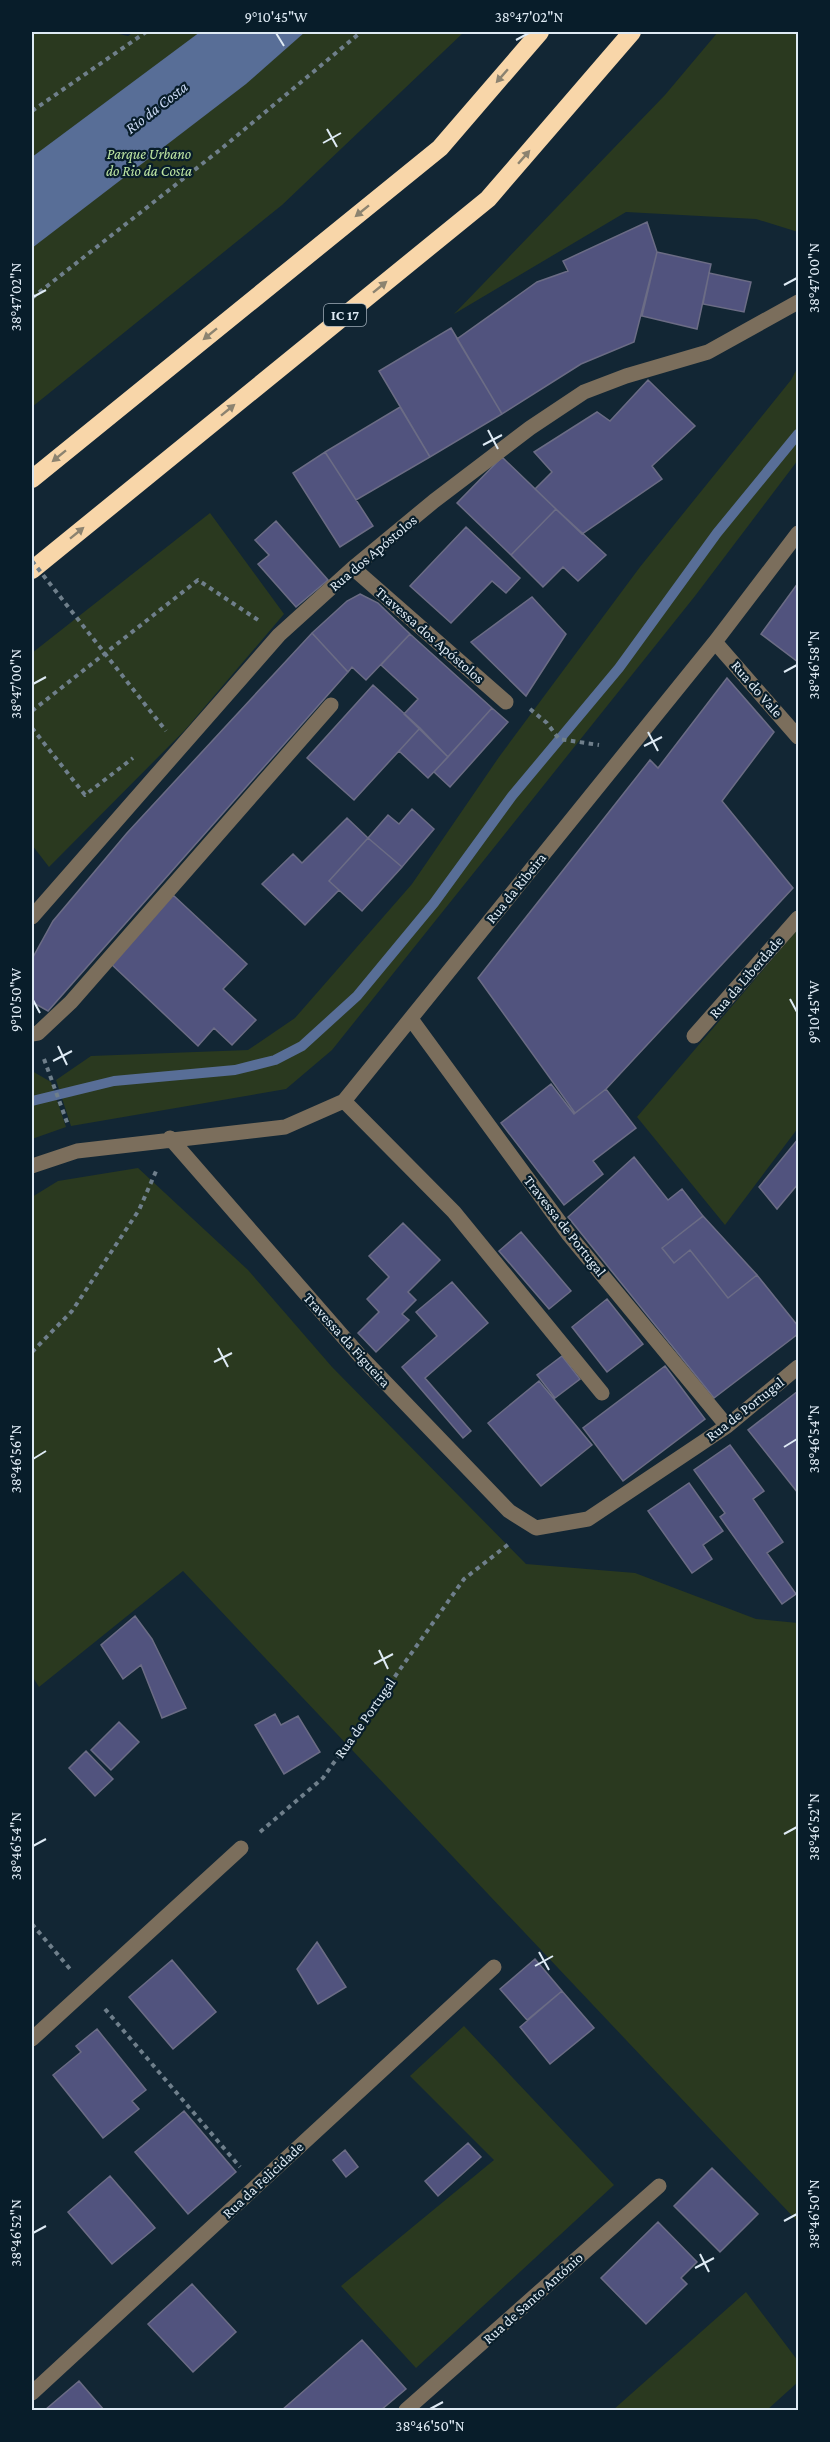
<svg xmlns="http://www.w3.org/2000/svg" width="830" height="2442" font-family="'Crimson Pro',serif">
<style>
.green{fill:#2a391f}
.water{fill:#586e97}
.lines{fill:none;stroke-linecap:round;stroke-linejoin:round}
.stream{stroke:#586e97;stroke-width:10}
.building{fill:#51537e;stroke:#6b6c85;stroke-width:1.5}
.path{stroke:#6f7f8b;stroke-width:4;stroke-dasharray:4.5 4.5;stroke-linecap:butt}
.minor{stroke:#7b6e5c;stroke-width:15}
.highway{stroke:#f8d6a9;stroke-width:18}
.path-bridge{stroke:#6f7f8b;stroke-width:4;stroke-dasharray:4.5 4.5;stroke-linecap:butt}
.oneway{fill:#8c8370}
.ticks{fill:none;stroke:#deeaf4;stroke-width:2}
.labels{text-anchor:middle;stroke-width:4.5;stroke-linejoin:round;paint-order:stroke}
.shield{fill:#081d2a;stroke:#9eacb7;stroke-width:1.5}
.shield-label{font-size:14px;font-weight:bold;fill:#deeaf4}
.park-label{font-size:15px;font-style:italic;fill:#bee7a3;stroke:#081d2a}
.street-label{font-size:15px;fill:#deeaf4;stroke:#081d2a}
.water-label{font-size:16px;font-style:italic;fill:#cbd9f4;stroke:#081d2a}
.neatline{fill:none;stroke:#deeaf4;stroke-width:2}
.ticks-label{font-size:15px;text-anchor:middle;fill:#deeaf4}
</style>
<rect width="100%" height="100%" fill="#122634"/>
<path class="green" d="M32,32H110L128,36L134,32H464L282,205L32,407Z
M718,32H798V232L756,219L626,212L454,314L665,95Z
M798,367V460L695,596L332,1050L286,1089L71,1126L56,1080L91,1056L248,1050L295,1018L412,884L499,757L640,567L791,380Z
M210,513L284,614L185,730L49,867L32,845V653Z
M798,929V1128L725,1225L637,1117Z
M32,1071L51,1082L66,1127L32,1139Z
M138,1168L248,1270L332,1367L526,1564L635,1573L756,1619L798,1623V2222L183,1571L39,1687L32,1676V1197L58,1181Z
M464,2026L614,2185L416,2368L341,2286L494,2160L410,2076Z
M746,2292L798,2361V2382L767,2410H613Z"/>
<path class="water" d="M200,32H305L246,84L32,248V157Z"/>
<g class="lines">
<path class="stream" d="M32,1101L114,1081L235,1070L275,1060L302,1046L357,996L434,903L512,796L619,668L717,533L798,434"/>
</g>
<path class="building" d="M647,222L657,252L634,342L581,364L502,414L457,339L537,282L568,271L563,261Z
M657,252L711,264L697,329L642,316Z
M709,273L751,282L744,312L703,304Z
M451,328L502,414L430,457L379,371Z
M648,380L695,426L652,466L662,479L582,534L535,489L552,472L534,452L597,412L610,421Z
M400,407L430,457L356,500L325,452Z
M325,452L373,526L340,547L293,473Z
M502,457L556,509L511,555L457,503Z
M556,509L606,555L578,581L563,567L543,587L511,555Z
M276,521L328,580L296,607L258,564L269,555L255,540Z
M466,527L520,578L506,593L492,581L451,623L410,586Z
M798,583V662L761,634Z
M360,594L378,603L410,634L366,680L352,667L348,672L312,633L347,601Z
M532,597L566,634L526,696L471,642Z
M312,633L348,672L48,1011L32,1002V959L53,921L127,833Z
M410,634L492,708L448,757L404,714L418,699L381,665Z
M727,678L774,732L722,801L793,888L606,1089L575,1113L478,978L650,760L658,768Z
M373,685L420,728L354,800L307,758Z
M492,708L508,722L450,787L434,772Z
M420,728L448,757L428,778L399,751Z
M412,809L434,829L402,867L368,838L388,815L399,824Z
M347,818L368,838L329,881L339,890L305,925L262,884L293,854L302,863Z
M368,838L402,867L362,911L329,881Z
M173,895L247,964L223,989L256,1020L232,1045L214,1028L198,1046L109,962Z
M551,1084L574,1114L606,1089L636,1128L593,1161L603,1174L564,1205L501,1123Z
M798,1139V1184L777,1209L759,1187Z
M634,1157L668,1200L682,1189L703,1216L662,1248L674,1263L690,1250L728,1298L757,1275L798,1326V1334L714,1398L568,1217Z
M703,1216L757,1275L728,1298L690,1250L674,1263L662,1248Z
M403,1223L440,1260L408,1292L416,1300L402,1314L409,1320L376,1352L358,1333L379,1312L367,1299L389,1277L369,1256Z
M521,1232L571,1291L549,1309L499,1251Z
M452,1282L488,1323L425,1378L471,1431L463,1438L402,1367L437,1336L416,1312Z
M607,1299L643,1344L607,1372L572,1327Z
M562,1356L580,1379L555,1398L537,1375Z
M665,1366L705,1419L623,1481L583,1428Z
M539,1381L592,1445L541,1486L488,1423Z
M798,1391V1493L748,1430Z
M730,1445L764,1491L753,1499L783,1542L767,1553L796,1594L782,1604L720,1517L725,1513L694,1470Z
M689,1483L723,1531L703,1545L712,1559L692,1573L648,1511Z
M135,1616L152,1639L186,1708L162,1718L141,1665L123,1679L101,1645Z
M275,1714L281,1725L298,1716L320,1752L284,1774L255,1725Z
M119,1722L139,1742L111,1770L91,1750Z
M86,1751L113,1779L95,1796L69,1768Z
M317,1942L346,1987L318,2004L297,1969Z
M535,1959L562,1991L527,2020L500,1989Z
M172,1960L216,2012L173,2049L129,1997Z
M562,1991L594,2028L550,2064L520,2027Z
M97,2029L146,2090L132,2101L139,2109L103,2138L53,2075L81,2052L76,2046Z
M184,2111L236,2172L188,2214L135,2152Z
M468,2143L481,2157L438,2196L425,2181Z
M345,2150L358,2167L346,2177L333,2160Z
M712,2168L758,2214L720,2252L674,2206Z
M110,2176L155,2228L112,2264L68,2212Z
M658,2222L697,2262L681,2278L687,2284L646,2324L601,2278Z
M192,2284L236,2332L193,2372L148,2324Z
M362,2340L406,2389L381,2410H282Z
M79,2381L104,2410H45Z"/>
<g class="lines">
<path class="path" d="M32,111L146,32
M32,298L221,149L361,32
M530,709L547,723L559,739L599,745
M32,711L198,580L258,620
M32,728L85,795L133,758
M44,1059L68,1125
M32,1352L72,1311L139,1210L157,1169
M260,1832L323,1778L464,1579L510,1543
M32,1924L70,1969
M105,2009L240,2167"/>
<path class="minor" d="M353,568L506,702
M715,642L798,737
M32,917L279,635L353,568L434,501L530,428L584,392L626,376L708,352L798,302
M411,1019L569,1235L727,1426
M32,1034L38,1033L71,1002L331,705
M694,1036L798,918
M344,1101L454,1212L602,1393
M170,1138L360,1356L509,1511L536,1528L588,1519L727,1426L798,1367
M32,1166L77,1151L285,1127L344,1101L715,642L798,533
M32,2039L241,1848
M32,2393L494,1967
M406,2410L659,2186"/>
<path class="highway" d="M32,479L440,148L540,32
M32,570L488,199L632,32"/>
<path class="path-bridge" d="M32,561L166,731"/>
</g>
<defs><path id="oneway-solid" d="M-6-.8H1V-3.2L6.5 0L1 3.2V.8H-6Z" transform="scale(1.5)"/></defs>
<g class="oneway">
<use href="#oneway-solid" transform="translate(502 76) rotate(131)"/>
<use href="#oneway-solid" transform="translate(524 157) rotate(-49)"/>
<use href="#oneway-solid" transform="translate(362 211) rotate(141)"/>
<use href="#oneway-solid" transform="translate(380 287) rotate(-39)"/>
<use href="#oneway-solid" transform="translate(210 334) rotate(141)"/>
<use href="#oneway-solid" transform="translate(228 410) rotate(-39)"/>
<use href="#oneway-solid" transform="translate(59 456) rotate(141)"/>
<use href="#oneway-solid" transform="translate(77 533) rotate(-39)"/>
</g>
<path class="ticks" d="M276,33L284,46M516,40L529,33M327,129L337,147M323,143L341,133M784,285L797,278M33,297L46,290M488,430L498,449M483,445L502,435M784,672L797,665M33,684L46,677M648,732L658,751M644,746L662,737M790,999L797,1012M33,1000L40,1013M58,1046L67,1065M53,1061L72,1051M218,1348L228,1367M214,1362L232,1353M784,1447L797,1439M33,1459L46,1451M379,1650L388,1669M374,1664L393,1654M784,1834L797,1827M33,1846L46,1839M539,1952L549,1970M535,1966L553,1956M784,2221L797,2214M33,2233L46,2226M700,2254L709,2272M695,2268L714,2258M430,2409L443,2402"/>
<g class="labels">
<rect class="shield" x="324" y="304" width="42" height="22" rx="4.5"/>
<g class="shield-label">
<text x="345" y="320">IC 17</text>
</g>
<g class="park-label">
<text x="149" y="159">Parque Urbano<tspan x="149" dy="17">do Rio da Costa</tspan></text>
</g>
<g class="street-label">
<text transform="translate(373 553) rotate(-40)" y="5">Rua dos Apóstolos</text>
<text transform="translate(430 635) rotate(41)" y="5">Travessa dos Apóstolos</text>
<text transform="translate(757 689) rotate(49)" y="5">Rua do Vale</text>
<text transform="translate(516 888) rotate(-51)" y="5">Rua da Ribeira</text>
<text transform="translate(746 977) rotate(-49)" y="5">Rua da Liberdade</text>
<text transform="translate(565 1226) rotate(52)" y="5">Travessa de Portugal</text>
<text transform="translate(347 1340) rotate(48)" y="5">Travessa da Figueira</text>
<text transform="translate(745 1409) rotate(-38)" y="5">Rua de Portugal</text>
<text transform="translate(365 1718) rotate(-55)" y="5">Rua de Portugal</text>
<text transform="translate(263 2180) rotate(-43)" y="5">Rua da Felicidade</text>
<text transform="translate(533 2298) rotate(-42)" y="5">Rua de Santo António</text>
</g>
<g class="water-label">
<text transform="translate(156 107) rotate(-38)" y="6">Rio da Costa</text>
</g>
</g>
<rect width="830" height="2442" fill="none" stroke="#081d2a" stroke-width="66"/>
<rect x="33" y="33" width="764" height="2376" class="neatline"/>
<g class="ticks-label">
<text x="276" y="22">9°10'45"W</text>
<text x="529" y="22">38°47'02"N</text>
<text transform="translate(814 278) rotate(-90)" y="5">38°47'00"N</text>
<text transform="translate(16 297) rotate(-90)" y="5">38°47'02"N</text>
<text transform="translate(814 665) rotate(-90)" y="5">38°46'58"N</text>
<text transform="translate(16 684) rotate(-90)" y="5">38°47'00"N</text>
<text transform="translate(16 1000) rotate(-90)" y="5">9°10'50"W</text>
<text transform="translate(814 1012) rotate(-90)" y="5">9°10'45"W</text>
<text transform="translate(814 1439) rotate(-90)" y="5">38°46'54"N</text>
<text transform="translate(16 1459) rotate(-90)" y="5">38°46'56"N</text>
<text transform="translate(814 1827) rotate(-90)" y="5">38°46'52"N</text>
<text transform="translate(16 1846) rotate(-90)" y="5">38°46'54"N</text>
<text transform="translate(814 2214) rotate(-90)" y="5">38°46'50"N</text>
<text transform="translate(16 2233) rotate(-90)" y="5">38°46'52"N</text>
<text x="430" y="2431">38°46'50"N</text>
</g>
</svg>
